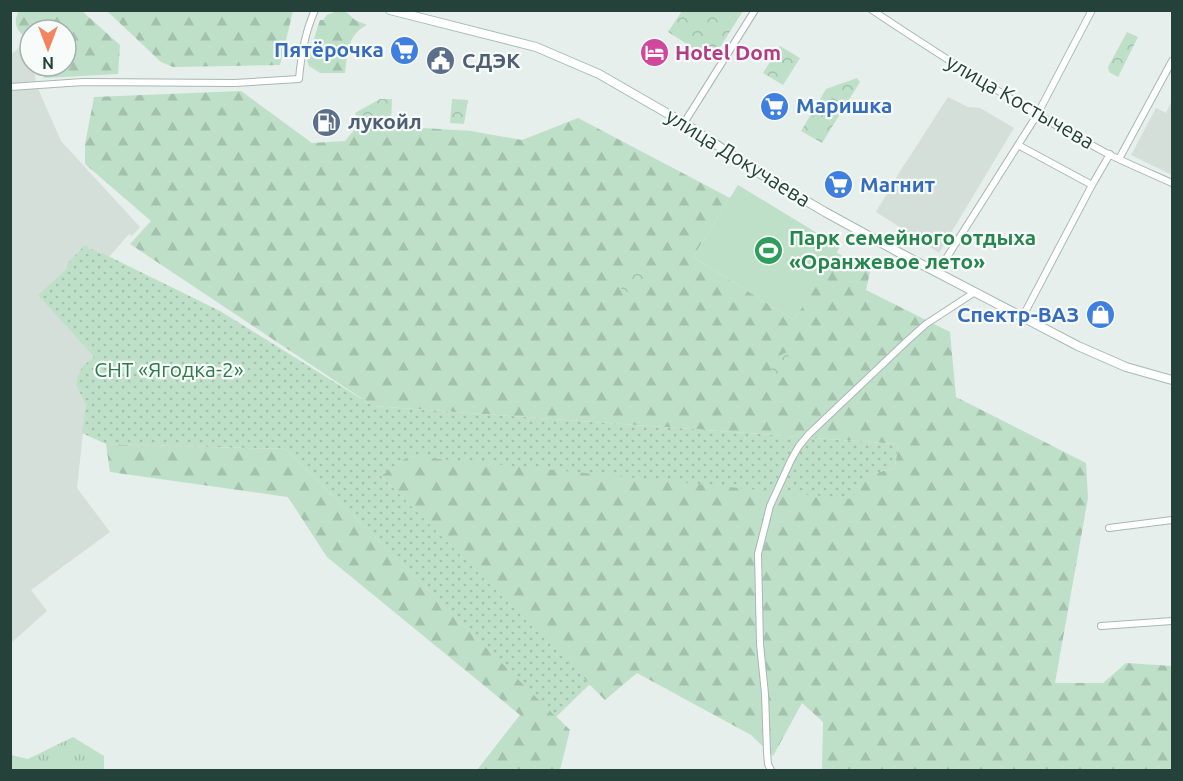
<svg xmlns="http://www.w3.org/2000/svg" width="1183" height="781" font-family="Ubuntu,sans-serif">
<style>
.built{fill:#d4dfda}
.grass{fill:url(#grass-tufts)}
.forest{fill:url(#forest-firs)}
.park{fill:url(#park-crowns)}
.garden{fill:url(#garden-dots)}
.pitch{fill:#bfe0c8}
.lines{fill:none;stroke-linecap:round;stroke-linejoin:round}
.minor-casing{stroke:#a8b8b2;stroke-width:8}
.secondary-casing{stroke:#a4bbb3;stroke-width:10}
.minor{stroke:#fff;stroke-width:6}
.secondary{stroke:#fff;stroke-width:8}
.labels{text-anchor:middle;stroke-width:4.5;stroke-linejoin:round;paint-order:stroke}
.shop-label{font-size:21px;font-weight:bold;fill:#366cbe;stroke:#f7fbf9;text-anchor:end}
.hotel-label{font-size:21px;font-weight:bold;fill:#b23c85;stroke:#f7fbf9;text-anchor:start}
.service-label{font-size:21px;font-weight:bold;fill:#4e5e75;stroke:#f7fbf9;text-anchor:start}
.street-label{font-size:21px;fill:#24423a;stroke:#f7fbf9}
.leisure-label{font-size:21px;font-weight:bold;fill:#27864d;stroke:#f7fbf9;text-anchor:start}
.park-label{font-size:21px;fill:#2d7a4b;stroke:#f7fbf9}
</style>
<defs>
<pattern id="grass-tufts" width="24" height="20" patternUnits="userSpaceOnUse" patternTransform="scale(1.5)"><rect width="24" height="20" fill="#bfe0c8"/><path d="M3 7l-1-3M5 7V3M7 7l1-3M15 17l-1-3M17 17v-4M19 17l1-3" fill="none" stroke="#a4c1ad"/></pattern>
<pattern id="forest-firs" width="22" height="20" patternUnits="userSpaceOnUse" patternTransform="scale(1.5)"><rect width="22" height="20" fill="#bfe0c8"/><path d="M5 1l3.5 6h-7zM16 11l3.5 6h-7z" fill="#a4c1ad"/></pattern>
<pattern id="park-crowns" width="20" height="18" patternUnits="userSpaceOnUse" patternTransform="scale(1.5)"><rect width="20" height="18" fill="#bfe0c8"/><path d="M2 6a3 3 0 1 1 6 0M12 15a3 3 0 1 1 6 0" fill="none" stroke="#a4c1ad"/></pattern>
<pattern id="garden-dots" width="8" height="8" patternUnits="userSpaceOnUse" patternTransform="scale(1.5)"><rect width="8" height="8" fill="#bfe0c8"/><path d="M2 2h.1M6 6h.1" fill="none" stroke="#a4c1ad" stroke-width="1.8" stroke-linecap="round"/></pattern>
</defs>
<rect width="100%" height="100%" fill="#e6efeb"/>
<path class="built" d="M24,44L30,51V66H34L36,84L61,141L140,227L132,236L129,234L109,257L102,253L101,255L92,249L67,268L39,295L94,357L83,367L77,377L76,385L86,405L77,488L110,532L31,590L47,611L11,643L10,55Z
M948,97L968,107L980,108L1014,128L939,253L911,234L876,212L899,173Z
M1172,100V175L1131,155L1156,108L1166,113Z"/>
<path class="grass" d="M73,737L104,756V770H11V755L28,759Z"/>
<path class="forest" d="M19,11H82L120,45L118,74L44,78L43,66H66V30H30V43C19,32 11,26 19,11Z
M107,11H293L280,65L173,67L161,62Z
M337,11L346,12L355,20L367,25C347,35 348,53 345,73H320L309,66L307,61L308,57L320,20H323L327,15Z
M241,91L312,143L345,141L359,124L471,131L522,140L578,118L730,198L693,257L794,320L836,252L870,272L866,290L950,332L956,397L1086,463L1088,498L1055,683H1103L1126,663L1172,666V770H822L823,722L802,703L773,756L751,735L637,673L605,700L381,476L408,456L864,476L895,468L898,444L373,406L130,244L151,221L85,164V144L94,97Z
M106,444L286,449L570,730L560,770H477L520,715L327,557L288,497L110,472Z"/>
<path class="park" d="M682,11H743L712,60L668,32Z
M1127,32L1138,37L1118,77L1109,72L1108,67Z
M780,46L800,58L783,85L763,73Z
M857,78L860,82L822,143L801,131L826,89Z
M380,99H392L391,123L358,122L355,113Z
M452,99L468,100L464,124L450,123Z
M633,270L652,280L639,298L621,289Z
M787,352L795,372L775,380L769,361Z"/>
<path class="garden" d="M84,246H87L88,249H92L101,254L102,253L220,311L373,406L898,444L895,468L864,476L852,499L409,456L381,476L590,684L556,717L286,449L106,444L82,433L86,405L76,385L77,377L83,366L94,357L38,295L62,273L67,268V264Z"/>
<path class="pitch" d="M738,185L840,247L794,320L693,257Z"/>
<g class="lines">
<defs>
<path id="minor" d="M872,10C950,62 1028,112 1110,155C1131,165 1152,174 1172,183
M10,87L83,82L235,83L299,79C301,55 305,32 315,10
M684,123L755,10
M1018,145L1092,185
M1119,159L1172,61
M937,273L1037,115L1092,10
M1022,318L1092,185L1110,154
M1109,528L1172,520
M1101,626L1172,621
M771,770L768,764L767,752L765,694L760,644L758,554L770,506L791,460L799,446L809,434L907,341L926,324L975,292"/>
<path id="secondary" d="M390,10L536,47L599,74L684,123L759,173L825,212L898,252L1078,346L1126,367L1172,380"/>
</defs>
<use href="#minor" class="minor-casing"/>
<use href="#secondary" class="secondary-casing"/>
<use href="#minor" class="minor"/>
<use href="#secondary" class="secondary"/>
</g>
<defs>
<symbol id="supermarket-disc" viewBox="-11 -11 22 22"><circle r="9.5" fill="#3f7fe0" stroke="#f7fbf9"/><path d="M-6-5.5h2.5l.6 2H6L4.5 2H-2.5L-4.4-4H-6ZM-1.5 3.2a1.3 1.3 0 1 0 .1 0ZM3 3.2a1.3 1.3 0 1 0 .1 0Z" fill="#fff"/></symbol>
<symbol id="hotel-disc" viewBox="-11 -11 22 22"><circle r="9.5" fill="#d1479c" stroke="#f7fbf9"/><path d="M-6-4.5h1.5V1H6V5H4.5V3h-9V5H-6ZM-4 0a1.8 1.8 0 1 1 3.6 0ZM.5 0V-2.5h3Q6-2.5 6 0Z" fill="#fff"/></symbol>
<symbol id="civic-disc" viewBox="-11 -11 22 22"><circle r="9.5" fill="#5c6f8a" stroke="#f7fbf9"/><path d="M-.6-6.5H3V-4.5H.6V-3L4-1V1h2V6H-6V1h2V-1L-.6-3ZM-1.2 2.5V6h2.4V2.5Z" fill="#fff"/></symbol>
<symbol id="fuel-disc" viewBox="-11 -11 22 22"><circle r="9.5" fill="#5c6f8a" stroke="#f7fbf9"/><path d="M-5.5-6h7V0h2V4h1.3V-2.5L3-4.5l.8-.8L6-3V5H2.5V1h-1V6h-7ZM-4.2-4.7v3.2H.2V-4.7Z" fill="#fff"/></symbol>
<symbol id="stadium-disc" viewBox="-11 -11 22 22"><circle r="9.5" fill="#2e9e5b" stroke="#f7fbf9"/><path d="M0-5a6.5 5 0 1 0 0 10a6.5 5 0 1 0 0-10ZM-3.5-1.8h7v3.6h-7Z" fill="#fff"/></symbol>
<symbol id="shop-disc" viewBox="-11 -11 22 22"><circle r="9.5" fill="#3f7fe0" stroke="#f7fbf9"/><path d="M-5-2.5h2.3a2.7 3.5 0 0 1 5.4 0H5L5.5 6h-11ZM-1.5-2.5h3a1.5 2.3 0 0 0-3 0Z" fill="#fff"/></symbol>
</defs>
<g fill-rule="evenodd">
<use href="#supermarket-disc" x="388" y="34" width="33" height="33"/>
<use href="#hotel-disc" x="638" y="36" width="33" height="33"/>
<use href="#civic-disc" x="424" y="44" width="33" height="33"/>
<use href="#supermarket-disc" x="758" y="90" width="33" height="33"/>
<use href="#fuel-disc" x="310" y="106" width="33" height="33"/>
<use href="#supermarket-disc" x="822" y="168" width="33" height="33"/>
<use href="#stadium-disc" x="752" y="234" width="33" height="33"/>
<use href="#shop-disc" x="1084" y="298" width="33" height="33"/>
</g>
<g class="labels">
<g class="shop-label">
<text x="384" y="57">Пятёрочка</text>
<text x="796" y="113" text-anchor="start">Маришка</text>
<text x="860" y="192" text-anchor="start">Магнит</text>
<text x="1079" y="322">Спектр-ВАЗ</text>
</g>
<g class="hotel-label">
<text x="675" y="60">Hotel Dom</text>
</g>
<g class="service-label">
<text x="462" y="68">СДЭК</text>
<text x="348" y="129">лукойл</text>
</g>
<g class="street-label">
<text transform="translate(1020 102) rotate(30)" y="7">улица Костычева</text>
<text transform="translate(738 158) rotate(32)" y="7">улица Докучаева</text>
</g>
<g class="leisure-label">
<text x="789" y="245">Парк семейного отдыха<tspan x="789" dy="24">«Оранжевое лето»</tspan></text>
</g>
<g class="park-label">
<text x="169" y="377">СНТ «Ягодка-2»</text>
</g>
</g>
<rect width="1183" height="781" fill="none" stroke="#24423a" stroke-width="24"/>
<g transform="translate(48 48) rotate(180)"><circle r="28" fill="#f7fbf9" stroke="#a3b1ad" stroke-width="1.5"/>
<path d="M0-4.5L10 22L0 15L-10 22Z" fill="#f4845f"/>
<text y="-9" font-size="16" font-weight="bold" text-anchor="middle" fill="#24423a">N</text>
</g>
</svg>
